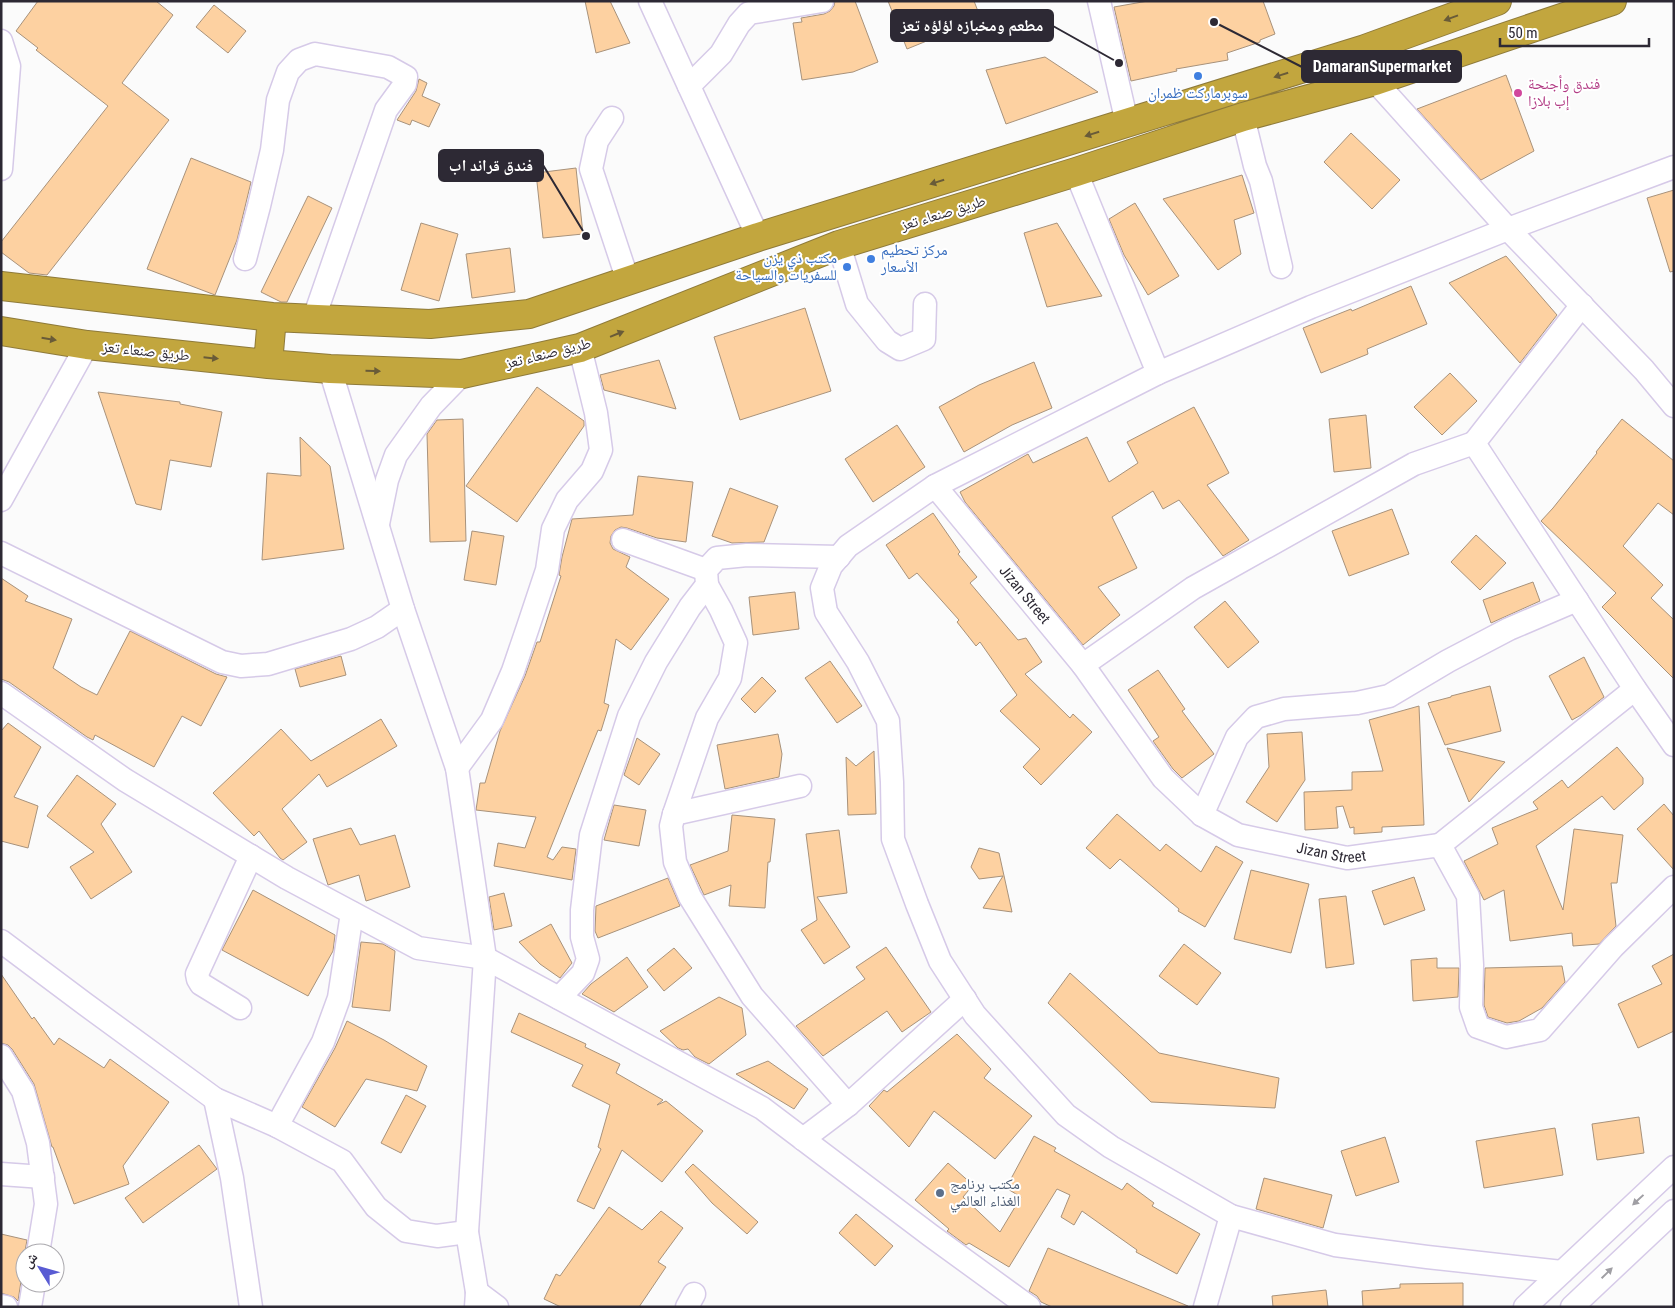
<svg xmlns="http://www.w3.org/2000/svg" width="1675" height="1308" font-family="'Roboto Condensed','Noto Naskh Arabic',sans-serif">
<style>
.building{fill:#fdd1a1;stroke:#a8927b}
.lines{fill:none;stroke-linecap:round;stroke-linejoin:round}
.minor-casing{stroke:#d6cae8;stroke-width:25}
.highway-casing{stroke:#8e7a3a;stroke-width:30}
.minor{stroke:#fff;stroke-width:22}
.highway{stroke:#c2a63e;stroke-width:28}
.oneway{fill:#695b38}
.oneway2{fill:#a09fa4}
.shop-dot{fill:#3f7fe0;stroke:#fff;stroke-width:2}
.hotel-dot{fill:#d1479c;stroke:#fff;stroke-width:2}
.service-dot{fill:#5c6f8a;stroke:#fff;stroke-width:2}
.labels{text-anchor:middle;stroke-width:4;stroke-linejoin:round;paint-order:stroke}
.hotel-label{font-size:15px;fill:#b23c85;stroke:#fff;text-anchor:start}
.shop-label{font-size:15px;fill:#366cbe;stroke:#fff}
.street-label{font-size:15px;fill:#2d2934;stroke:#fff}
.service-label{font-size:15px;fill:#4e5e75;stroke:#fff;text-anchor:start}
.leader{fill:none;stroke:#2d2934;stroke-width:2}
.callout-dot{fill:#2d2934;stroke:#fff;stroke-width:2}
.callout{fill:#2d2934;stroke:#2d2934;stroke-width:2}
.callout-label{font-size:16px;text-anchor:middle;font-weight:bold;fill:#fff}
</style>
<rect width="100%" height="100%" fill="#fbfbfb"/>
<path class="building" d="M38,1H156L173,15L122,83L169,120L47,275L29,273L1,252V242L108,106L36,50L38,48L16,31Z
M585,1H610L630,43L596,53Z
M835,1H855L878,62L853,72L802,80L793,23L802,22L801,18L824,14L830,11L834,6Z
M888,1H974L981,19L907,49Z
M1148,1H1263L1275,34L1260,40V42L1227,53L1228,60L1176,69L1177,71L1131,81L1114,7Z
M214,5L246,31L228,53L196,27Z
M1045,57L1098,92L1006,124L986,70Z
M1506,75L1534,151L1481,180L1417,109Z
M419,79L427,83L422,96L440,104L429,127L412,120L410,125L397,120L416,91Z
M1351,133L1400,180L1372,209L1324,162Z
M191,158L251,182L237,240L215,295L147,269Z
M576,168L583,234L543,238L536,173Z
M1242,175L1254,213L1234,220L1241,254L1218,270L1163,199Z
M1674,190V271L1670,272L1647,198Z
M308,196L332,208L287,302H281L261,292Z
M1135,203L1179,276L1148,295L1124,255L1109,219Z
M421,223L458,234L439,301L401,290Z
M1057,223L1102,296L1047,307L1024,233Z
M510,248L515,292L472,298L466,254Z
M1506,256L1557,315L1520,363L1449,283Z
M1411,286L1427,324L1367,349L1368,354L1321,373L1303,328L1351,309L1352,311Z
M805,308L831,391L740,420L714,337Z
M659,360L676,409L604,390L600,375Z
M1034,362L1052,408L1012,425L964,452L939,407L979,385Z
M1450,373L1477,401L1442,435L1414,407Z
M537,387L584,421V426L517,522L466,486Z
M98,392L180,402V404L222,412L211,467L170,460L161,510L136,504Z
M1194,407L1229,473L1207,485L1249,540L1223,556L1179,500L1163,509L1153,491L1112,517L1137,568L1098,587L1120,615L1083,645L965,502L960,492L1028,454L1033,463L1087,437L1109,482L1138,463L1127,442Z
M1366,415L1371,468L1334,472L1329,419Z
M463,419L466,541L430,542L427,434L437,420Z
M1622,419L1674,461V515L1658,503L1623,546L1663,585L1651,598L1674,620V679L1602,607L1616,593L1541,521L1553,508L1597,453L1596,452Z
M897,425L925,467L873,502L845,459Z
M300,437L330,466L344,549L262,560L267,473L301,476Z
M638,476L693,482L686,542L657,538L627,528L621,527L615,530L611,536L610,543L613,549L630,557L626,567L669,599L631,650L616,639L604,703L609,705L601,731L598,730L547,857L553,860L562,847L576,849L572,880L494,866L498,843L525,848L536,817L476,810L480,783H485L500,731L525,676L537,642H540L561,576L559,575L562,557L572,519L633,515Z
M730,488L778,506L764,542L732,543L712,536Z
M1392,509L1409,554L1349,576L1332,531Z
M933,513L960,552L958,554L977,577L970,583L1018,640L1026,638L1042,662L1025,674L1070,718L1073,714L1092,732L1041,785L1023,767L1040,749L1000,711L1017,695L980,642L976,646L957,622L959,620L917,573L909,579L886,545Z
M472,531L504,536L496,585L464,580Z
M1476,535L1506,563L1480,590L1451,562Z
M1,578L28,596L25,601L72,619L53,668L81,687L97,695L130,631L216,674L227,677L201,726L182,716L154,767L95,735L93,740L87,737L9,682L1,679Z
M1533,582L1540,601L1491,623L1483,600Z
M795,592L799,629L753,635L749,597Z
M1225,601L1259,642L1228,668L1194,627Z
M341,656L346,675L300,687L295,669Z
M1584,657L1604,697L1581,715L1572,720L1549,676Z
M830,661L862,706L837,723L805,678Z
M1158,670L1185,709L1182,711L1214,754L1182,778L1173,769L1153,741L1159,737L1128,690Z
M762,677L776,691L755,713L741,699Z
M1490,686L1501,731L1445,745L1428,703L1451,697V696Z
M1419,706L1424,825L1382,827V832L1354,834V827L1350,828L1343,806L1336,807L1338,828L1305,830L1304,792L1352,790V772L1383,771L1369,720Z
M381,719L397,746L327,787L319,774L282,809L307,842L283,860L280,858L259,831L254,836L213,793L281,729L311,761Z
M8,723L41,747L14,797L38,806L28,848L1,841V731Z
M1302,732L1305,780L1277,822L1246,802L1269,767L1267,734Z
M778,734L782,754L779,777L725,789L717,745Z
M637,738L660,754L639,785L624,775Z
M1617,747L1643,778V784L1614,810L1602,796L1536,846L1563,910L1574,829L1623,835L1617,883H1611L1616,926L1599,944L1573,946L1572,933L1510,941L1504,890L1484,900L1464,861L1498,844L1492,828L1538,809L1533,802L1562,780L1568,788Z
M1447,748L1505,762L1469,802Z
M874,751L876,814L848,815L846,757L856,766Z
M77,775L116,804L101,824L132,872L91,899L70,867L94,852L47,816Z
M1664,804L1674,816V870L1637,829Z
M614,805L646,810L639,846L604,840Z
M1117,814L1160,851L1166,844L1201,872L1216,846L1243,862L1205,927L1178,911L1179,909L1120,859L1110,869L1086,848Z
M732,815L775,819L770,862H768L765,908L729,906L731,885L704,895L690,865L728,851Z
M351,828L360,845L395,835L410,887L366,901L359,875L328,885L313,839Z
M839,830L847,893L817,897L850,947L824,964L801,930L817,920L806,834Z
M979,848L999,853L1012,912L983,908L1003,876L979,879L971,867Z
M1251,870L1309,884L1291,953L1234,939Z
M1414,877L1425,910L1384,925L1372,891Z
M668,878L680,906L598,938L595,931L596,906Z
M253,890L335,935L333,951L308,996L222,950Z
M504,893L512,926L494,930L489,897Z
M1346,896L1354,964L1326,968L1319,899Z
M551,924L572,963L560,978L540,964L519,942Z
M361,942L383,944L395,951L390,1011L352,1007Z
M1184,944L1221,973L1197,1005L1159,976Z
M886,947L931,1012L902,1032L887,1011L823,1056L796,1026L865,979L856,967Z
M674,948L692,968L664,991L647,970Z
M1674,954V1031L1638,1048L1618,1004L1662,984L1652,966Z
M627,957L648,987L614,1012L582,994L591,984Z
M1437,958V968H1459L1458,997L1413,1001L1411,960Z
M1562,966L1565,982L1542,1008L1519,1021L1507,1023L1488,1017L1484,1005L1485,968Z
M1070,973L1159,1053L1279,1078L1275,1108L1151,1102L1048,1003Z
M1,974L32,1019L34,1017L54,1045L59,1038L104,1068L110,1059L169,1102L123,1166L129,1184L74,1204L53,1147H52L34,1084L12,1049L8,1045L1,1043Z
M719,997L742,1008L746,1035L709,1064L695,1057L688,1049L683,1050L678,1048L660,1031Z
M519,1013L586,1044L585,1047L620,1064L616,1073L663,1100L657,1105L666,1101L703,1131L662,1182L622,1150L594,1209L577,1201L601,1149L598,1147L610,1105L572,1086L583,1065L511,1032Z
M347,1021L384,1040L427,1066L417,1091L366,1079L335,1127L302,1107L335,1048Z
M957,1034L991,1069L984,1078L1032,1116L995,1159L934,1111L909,1147L869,1106L884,1090L887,1092Z
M768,1061L808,1089L794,1109L736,1074Z
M406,1095L426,1106L401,1153L381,1143Z
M1639,1117L1644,1153L1597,1160L1592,1124Z
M1555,1128L1563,1175L1484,1188L1476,1141Z
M1034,1136L1056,1148L1054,1151L1122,1190L1127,1183L1154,1203L1152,1206L1200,1234L1177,1274L1136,1252L1137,1250L1082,1211L1074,1225L1061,1217L1070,1195L1057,1189L1009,1267L969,1243L966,1245L947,1231L949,1229L915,1200L948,1163L973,1185L963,1197L1000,1232L1021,1197L1006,1188Z
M1385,1137L1399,1182L1356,1196L1341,1151Z
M199,1145L217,1169L143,1223L125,1198Z
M693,1164L758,1222L747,1234L712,1203L685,1172Z
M1264,1178L1332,1195L1323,1228L1256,1209Z
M609,1207L642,1230L661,1211L683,1228L658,1262L666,1267L639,1307H561L544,1299L556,1274L560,1276Z
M856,1214L893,1246L875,1266L839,1233Z
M1,1234L27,1240L25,1251V1274L21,1281L18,1301L14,1297L1,1293Z
M1048,1248L1188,1306V1307H1052L1041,1302L1037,1296L1029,1291Z
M1463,1283V1307H1363L1362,1291L1400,1288V1284Z
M1326,1290L1328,1307H1273L1272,1296Z"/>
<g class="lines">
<defs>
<g id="minor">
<path d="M650,1L758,237"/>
<path d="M1099,1L1127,123"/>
<path d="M1,41L9,66L1,169"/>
<path d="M1375,81L1508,229L1644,370L1674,406"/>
<path d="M689,86L721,54L739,24L749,13L822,1"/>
<path d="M1243,117L1255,166L1261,181L1281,267"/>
<path d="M612,118L597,141L591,169L628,281"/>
<path d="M1076,172L1158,373"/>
<path d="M839,245L857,304L887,341L900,349L924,339L925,304"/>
<path d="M245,259L259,206L272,150L278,100L288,72L299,60L315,54L388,67L406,77L405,84L386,110L314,318"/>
<path d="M1582,305L1474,443L1635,689L1674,745"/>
<path d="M330,369L403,609L457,768L485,958L467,1232L477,1292L476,1307"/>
<path id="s1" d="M935,486L1083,665L1163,778L1202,815L1238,835L1347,858L1440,845L1468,896L1472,965L1471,1007L1478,1027L1506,1037L1540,1030L1613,947L1674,887"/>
<path d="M1,500L87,345"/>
<path d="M378,524L387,480L396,455L431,406L462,374"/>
<path d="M623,540L706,570"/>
<path d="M1,553L222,662L241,666L268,664L351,639L377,627L403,609"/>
<path d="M707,585L721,610L736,643L730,678L707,718L674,814L671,826L675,862L690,897L752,996L848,1105"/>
<path d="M1083,665L1193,588L1414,464L1474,443"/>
<path d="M1,693L125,780L287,878L418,948L485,958L762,1108L930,1235L1029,1307"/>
<path d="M457,768L492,720L513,671L528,627L547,570L553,529L567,500L592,471L601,450L596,413L580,348"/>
<path d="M674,814L800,786"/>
<path d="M1202,815L1237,737L1256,717L1284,709L1357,703L1389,696L1448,661L1509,629L1577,600"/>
<path d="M1440,845L1635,689"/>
<path d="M1,941L85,1004L215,1099L277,1126L342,1161L376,1207L406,1231L437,1236L467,1232"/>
<path d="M559,998L583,973L588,959L582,937V910L591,835L629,716L656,662L690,607L707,585L706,570L717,558L747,555L839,557"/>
<path d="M240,1008L201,984L198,979L197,974L251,856"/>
<path d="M1,1056L23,1091L38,1143L46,1204L38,1253"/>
<path d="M215,1099L232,1178L251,1307"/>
<path d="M277,1126L323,1042L339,998L352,913"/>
<path d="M803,1139L848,1105L965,999"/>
<path d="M1,1174L43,1177"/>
<path d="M1562,1272L1427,1257L1335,1245L1231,1216L1111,1147L1066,1115L975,1015L940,961L917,904L893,839L892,782L888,721L858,662L826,612L822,588L831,566L848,546L935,486L1158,373L1311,307L1508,229L1674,167"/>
<path d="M477,1292L497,1307"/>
<path d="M1,1306L6,1307"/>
<path d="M30,1307L34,1283"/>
<path d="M687,1307L694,1294"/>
<path d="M1205,1307L1231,1216"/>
<path d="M1525,1307L1674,1167"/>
<path d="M1572,1307L1674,1211"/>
</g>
<path id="highway" d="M1,286L272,317L430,324L529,314L758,237L1365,49L1497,1
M1,331L87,345L268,364L330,369L462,374L580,348L839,245L1076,172L1243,117L1375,81L1612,1
M268,364L272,317"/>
</defs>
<use href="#minor" class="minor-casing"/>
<use href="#highway" class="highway-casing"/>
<use href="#minor" class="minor"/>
<use href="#highway" class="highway"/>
</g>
<defs><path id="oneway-solid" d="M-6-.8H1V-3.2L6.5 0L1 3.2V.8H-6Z" transform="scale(1.25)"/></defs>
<g class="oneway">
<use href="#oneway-solid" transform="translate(1451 18) rotate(160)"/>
<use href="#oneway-solid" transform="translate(1281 75) rotate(163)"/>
<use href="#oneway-solid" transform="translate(1092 134) rotate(163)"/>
<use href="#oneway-solid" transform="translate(937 182) rotate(163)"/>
<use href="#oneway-solid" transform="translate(617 334) rotate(-22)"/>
<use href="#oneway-solid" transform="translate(49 339) rotate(9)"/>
<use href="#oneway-solid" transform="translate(211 358) rotate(6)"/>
<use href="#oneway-solid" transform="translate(373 371) rotate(2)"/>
</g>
<g class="oneway2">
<use href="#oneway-solid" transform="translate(1638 1200) rotate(137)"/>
<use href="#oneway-solid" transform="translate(1607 1273) rotate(-44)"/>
</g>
<g class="shop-dot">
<circle cx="1198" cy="76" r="5"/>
<circle cx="871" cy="259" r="5"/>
<circle cx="847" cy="267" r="5"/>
</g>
<circle class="hotel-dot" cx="1518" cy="93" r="5"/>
<circle class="service-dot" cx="940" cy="1193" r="5"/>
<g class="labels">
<g class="hotel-label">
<text x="1528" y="89">فندق وأجنحة<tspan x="1528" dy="17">إب بلازا</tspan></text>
</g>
<g class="shop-label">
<text x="1198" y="98">سوبرماركت ظمران</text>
<text x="881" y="255" text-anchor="start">مركز تحطيم<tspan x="881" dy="17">الأسعار</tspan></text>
<text x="837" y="263" text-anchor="end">مكتب ذي يزن<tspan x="837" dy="17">للسفريات والسياحة</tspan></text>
</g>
<g class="street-label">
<text transform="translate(943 213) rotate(-17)" y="5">طريق صنعاء تعز</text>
<text transform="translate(146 351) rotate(6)" y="5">طريق صنعاء تعز</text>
<text transform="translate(548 353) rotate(-14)" y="5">طريق صنعاء تعز</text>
<text dy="5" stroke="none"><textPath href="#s1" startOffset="141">Jizan Street</textPath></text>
<text dy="5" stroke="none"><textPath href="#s1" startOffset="561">Jizan Street</textPath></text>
</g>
<g class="service-label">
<text x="950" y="1189">مكتب برنامج<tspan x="950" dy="17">الغذاء العالمي</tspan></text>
</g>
</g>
<path class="leader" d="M1119 63L1053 26M1214 22L1302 67M586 236L543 165"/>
<g class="callout-dot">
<circle cx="1119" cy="63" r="5"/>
<circle cx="1214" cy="22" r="5"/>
<circle cx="586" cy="236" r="5"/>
</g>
<g class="callout">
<rect x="891" y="10" width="162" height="31" rx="5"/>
<rect x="1302" y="51" width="159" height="31" rx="5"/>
<rect x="439" y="150" width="104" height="31" rx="5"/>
</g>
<g class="callout-label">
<text x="972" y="31">مطعم ومخبازه لؤلؤه تعز</text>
<text x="1382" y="72">DamaranSupermarket</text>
<text x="491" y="171">فندق قراند اب</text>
</g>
<rect width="1675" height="1308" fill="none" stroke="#2d2934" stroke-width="5"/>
<g transform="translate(40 1268) rotate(307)"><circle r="24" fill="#ffffff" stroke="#aba9ae"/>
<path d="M0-4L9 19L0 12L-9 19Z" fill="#595bd3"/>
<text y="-8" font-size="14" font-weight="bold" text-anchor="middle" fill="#2d2934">ش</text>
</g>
<path d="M1500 38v8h149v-8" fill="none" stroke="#2d2934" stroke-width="2.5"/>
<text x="1508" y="38" font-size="15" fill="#2d2934" stroke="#ffffff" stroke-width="4" paint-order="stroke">50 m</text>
</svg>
